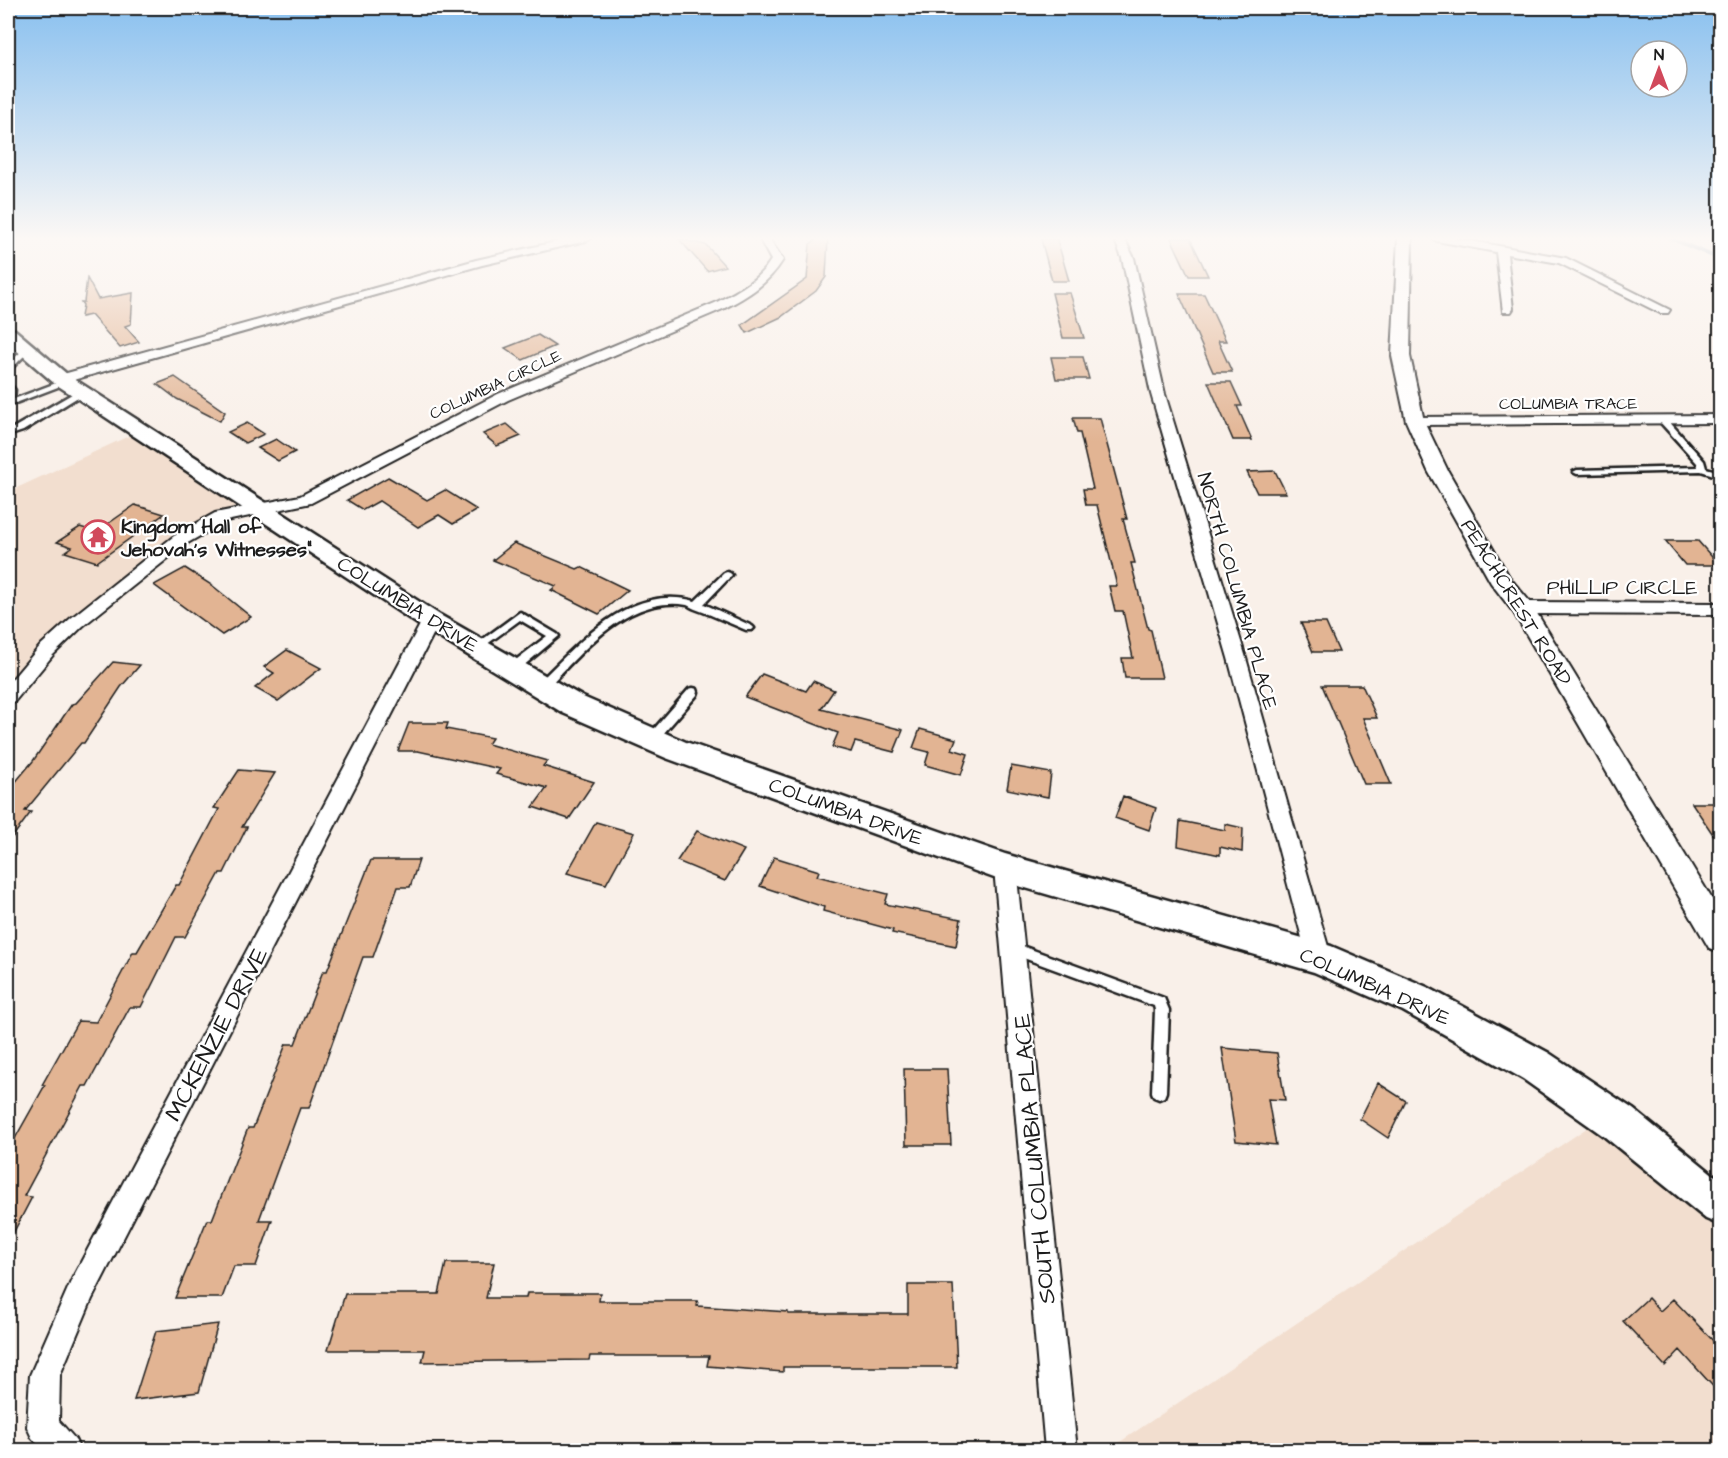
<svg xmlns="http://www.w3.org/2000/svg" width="1728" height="1458" font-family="'Architects Daughter',sans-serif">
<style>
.built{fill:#f2decf}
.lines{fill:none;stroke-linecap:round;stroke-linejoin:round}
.stream{stroke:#6889a1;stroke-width:4}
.building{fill:#e2b493;stroke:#1c1c1c;stroke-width:1.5}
.service-casing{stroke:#1c1c1c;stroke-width:5}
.minor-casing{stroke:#1c1c1c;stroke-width:4}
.tertiary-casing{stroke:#1c1c1c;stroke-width:4}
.secondary-casing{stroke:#1c1c1c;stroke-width:5}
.service{fill:#fff;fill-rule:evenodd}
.minor{fill:#fff;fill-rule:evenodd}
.tertiary{fill:#fff;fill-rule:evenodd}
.secondary{fill:#fff;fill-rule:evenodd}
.labels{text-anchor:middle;stroke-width:4.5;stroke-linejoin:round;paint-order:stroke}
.far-street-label{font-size:16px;fill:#1c1c1c;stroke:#fff}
.poi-label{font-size:20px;font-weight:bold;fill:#1c1c1c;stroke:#fff;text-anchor:start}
.street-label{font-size:20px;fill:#1c1c1c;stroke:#fff}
.near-street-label{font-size:24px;fill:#1c1c1c;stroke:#fff}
</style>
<rect width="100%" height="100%" fill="#f9f0e9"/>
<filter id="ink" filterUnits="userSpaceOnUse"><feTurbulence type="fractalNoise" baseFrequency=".0167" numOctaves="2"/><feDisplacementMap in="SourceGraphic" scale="12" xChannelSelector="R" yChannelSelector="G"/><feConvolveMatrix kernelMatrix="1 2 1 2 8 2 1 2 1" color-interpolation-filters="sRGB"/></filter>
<g filter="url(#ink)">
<path class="built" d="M146,428L244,500L108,591L65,629L8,694V492Z
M1615,1109L1720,1202V1450H1108Z"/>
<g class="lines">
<path class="stream" d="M1670,238L1720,259"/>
</g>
<path class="building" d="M819,238H828L826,277L816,291L781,317L747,333L742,325L807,279L810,244Z
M1171,238H1190L1208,276H1189Z
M679,239L706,245L725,266L707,271Z
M1041,239H1057L1069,281H1052Z
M87,278L98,299L133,293L131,324L125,326L139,342L120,348L91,315L81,317L83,305L81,302H84Z
M1052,293H1070L1084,338H1063Z
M1179,294H1204L1226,341H1218L1232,372H1213Z
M538,335L555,346L523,360L505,348Z
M1051,357H1083L1089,379H1056Z
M175,377L225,412L220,421L177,399L157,384Z
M1208,382H1231L1242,406H1237L1252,440H1233Z
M1073,418H1100L1127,519H1123L1135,563H1131L1148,629L1151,630L1162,678H1125L1122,658H1133L1123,611H1115L1109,586H1117L1097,505H1086L1083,489H1093L1080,433H1077Z
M247,423L264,434L245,443L228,432Z
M507,424L521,436L497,446L483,434Z
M276,439L295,452L278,461L258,448Z
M1275,471L1286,493H1257L1247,472Z
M388,477L427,500L445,490L477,510L453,524L439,515L418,527L379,501L363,510L347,500Z
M135,505L164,514L97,562L65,552L72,547L57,542L80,527L96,532Z
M1665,541H1698L1719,565H1685Z
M514,543L577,569L581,567L628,590L599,614L551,590L556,586L493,560Z
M185,568L213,586L251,617L222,635L154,585Z
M1301,623H1326L1339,652H1313Z
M287,650L321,668L278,701L255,688L274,673L264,667Z
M113,662L140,665L121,687L84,743H81L25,811L31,812L8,843V791L33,761L72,704L76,703Z
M762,674L806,691L813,681L834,690L821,709L903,730L894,752L855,742L851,752L832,747L838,733L745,697Z
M1322,685H1362L1377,718H1363L1391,784H1364Z
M409,723H448L446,729L492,738L488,744L547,761L543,766L594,782L569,819L533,807L547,788L496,774L500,769L418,751H398Z
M920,729L956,739L952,749L968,754L961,775L925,765L929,752L913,748Z
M1011,766L1051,773L1048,797L1007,789Z
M239,770L275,773L242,827H247L224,873H220L185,937H176L141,1007H130L87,1086H83L24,1196L32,1197L8,1243V1151L45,1085H42L78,1021L96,1022L133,952H137L176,885H179L219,809L214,808Z
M1123,796L1156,808L1149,830L1115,818Z
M1692,803H1720V845Z
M1180,821L1225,830V824L1243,828L1242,852L1220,847V855L1178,846Z
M596,822L634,833L606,884L567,873Z
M697,831L744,850L725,881L677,861Z
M774,857L819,871L817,876L888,894L885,904L961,919L956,946L892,933L893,930L823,911L824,907L760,886Z
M371,860H419L410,887H398L373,957H363L309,1108H300L259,1220H272L256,1266H234L222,1298H175L207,1220H212L248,1128H253L286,1044H295L323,971H327Z
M1222,1048L1277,1053L1285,1100L1268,1099L1276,1145L1236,1141Z
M904,1069H947L951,1145H906Z
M1378,1083L1406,1101L1388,1138L1360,1119Z
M446,1263H494L486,1298H526L527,1293H600L599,1301H698L697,1306L788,1312V1314H908V1285H953L957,1367H783V1372L707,1366L709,1356H590L589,1360L422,1362L425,1350H328L345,1294H439Z
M1648,1298L1660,1311L1673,1299L1720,1348V1394L1680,1350L1665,1366L1623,1321Z
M218,1324L199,1392L134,1400L156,1331Z"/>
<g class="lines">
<defs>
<path id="service" d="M24,349L30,350L11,369H8V364Z
M64,380L71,382L8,406V402L11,400L8,398V385H11L15,390L14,399Z
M79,390L86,392L23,431L8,436V431Z
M1660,418H1666L1704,461L1706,468L1720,472V477L1701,471L1577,474L1573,472L1577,470L1698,467L1697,463L1660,422Z
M727,572L730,573L732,575L730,577L704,604L752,626L754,628L752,630H746C729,623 712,615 695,609C692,608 690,606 687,605C627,595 583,652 546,689H538L537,686L538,683C580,642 630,583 695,601L724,573Z
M520,612L557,634L559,636L516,672H508L507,669L508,666L547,636L520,620L479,650L476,652L471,648Z
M693,688L697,689L698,692L697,695L656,742H648L647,739L648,736L689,689Z
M1014,943L1164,998L1169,1010L1166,1092L1164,1097L1159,1099L1154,1097L1152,1092L1155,1010L1154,1006L1010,953L1008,949L1010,945Z"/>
<path id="minor" d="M573,238H592L586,241L482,265L66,382L61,383L54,379L56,376L476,260Z
M759,238H769L783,260C768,284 748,296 723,309L508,400L311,503L226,521L186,544L83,626L53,655L15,701L8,703V684L41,645L71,618L174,536L215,513L300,496L498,394L715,303C736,292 758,281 771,260Z
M1114,238H1124L1134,258L1165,394L1246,658L1331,957L1327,965L1319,968L1311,965L1307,957L1228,658L1151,394L1122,258Z
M1431,238H1454L1566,258L1670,310L1668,313H1660L1559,263L1507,254L1513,309L1511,312H1503L1496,252L1437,241Z
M1720,415V423L1415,425L1408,421L1415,417Z
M1522,602L1720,603V615L1522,614L1516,612L1513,608L1516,604Z
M431,615L437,617L440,621L92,1299L60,1375L59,1421L75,1439L80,1450H43L32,1438L27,1427L30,1375L72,1279L422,621L425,617Z
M1005,858L1013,861L1016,868L1077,1450H1045L994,868L997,861Z"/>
<path id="tertiary" d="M1398,238H1412L1410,356L1424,421L1448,471L1510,578L1530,602L1720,912V952L1709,948L1514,613L1491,583L1428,471L1406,421L1392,356Z"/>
<path id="secondary" d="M8,328L15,330L68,375L440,615L583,697L686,742L1005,854L1331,946L1427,987L1549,1053L1633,1109L1720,1180V1225L1706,1219L1605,1137L1523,1079L1403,1011L1314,972L1005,882L666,758L563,713L422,627L54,383L8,343Z"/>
</defs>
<use href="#service" class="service-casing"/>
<use href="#minor" class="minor-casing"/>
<use href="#tertiary" class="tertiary-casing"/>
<use href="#secondary" class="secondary-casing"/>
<use href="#service" class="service"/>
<use href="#minor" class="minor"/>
<use href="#tertiary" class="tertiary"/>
<use href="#secondary" class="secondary"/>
</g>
</g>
<linearGradient id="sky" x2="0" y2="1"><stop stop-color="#89c0ef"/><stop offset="0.54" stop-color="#fcf8f5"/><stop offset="1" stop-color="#fcf8f5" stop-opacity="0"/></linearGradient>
<rect width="1728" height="442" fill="url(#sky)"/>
<defs>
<symbol id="temple-ring" viewBox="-11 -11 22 22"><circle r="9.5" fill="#fff" stroke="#d1495b" stroke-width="1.5"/><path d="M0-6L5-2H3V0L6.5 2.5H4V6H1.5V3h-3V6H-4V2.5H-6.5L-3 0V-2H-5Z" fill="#d1495b"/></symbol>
</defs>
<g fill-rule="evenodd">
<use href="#temple-ring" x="79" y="518" width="38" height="38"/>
</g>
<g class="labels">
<g class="far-street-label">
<text transform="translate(495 384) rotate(-25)" y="6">COLUMBIA CIRCLE</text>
<text x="1568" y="409">COLUMBIA TRACE</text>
</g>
<g class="poi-label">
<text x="121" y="533">Kingdom Hall of<tspan x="121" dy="23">Jehovah’s Witnesses”</tspan></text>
</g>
<g class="street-label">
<text x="1622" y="594">PHILLIP CIRCLE</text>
<text transform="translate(1238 591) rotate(74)" y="7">NORTH COLUMBIA PLACE</text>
<text transform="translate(1517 602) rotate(58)" y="7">PEACHCREST ROAD</text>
<text transform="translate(408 604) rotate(32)" y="7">COLUMBIA DRIVE</text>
<text transform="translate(846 811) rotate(20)" y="7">COLUMBIA DRIVE</text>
<text transform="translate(1375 986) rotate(24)" y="7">COLUMBIA DRIVE</text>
</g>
<g class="near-street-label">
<text transform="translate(216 1034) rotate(-62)" y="8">MCKENZIE DRIVE</text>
<text transform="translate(1034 1159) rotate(-95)" y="8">SOUTH COLUMBIA PLACE</text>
</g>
</g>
<rect width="1728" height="1458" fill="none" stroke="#fff" stroke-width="30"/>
<rect x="15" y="15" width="1698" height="1428" fill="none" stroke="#1c1c1c" stroke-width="2" filter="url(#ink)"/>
<g transform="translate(1659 69)"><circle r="28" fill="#ffffff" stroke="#a4a4a4" stroke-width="1.5"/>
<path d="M0-4.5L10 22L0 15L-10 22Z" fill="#d1495b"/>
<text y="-9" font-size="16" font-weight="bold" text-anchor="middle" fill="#1c1c1c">N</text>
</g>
</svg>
